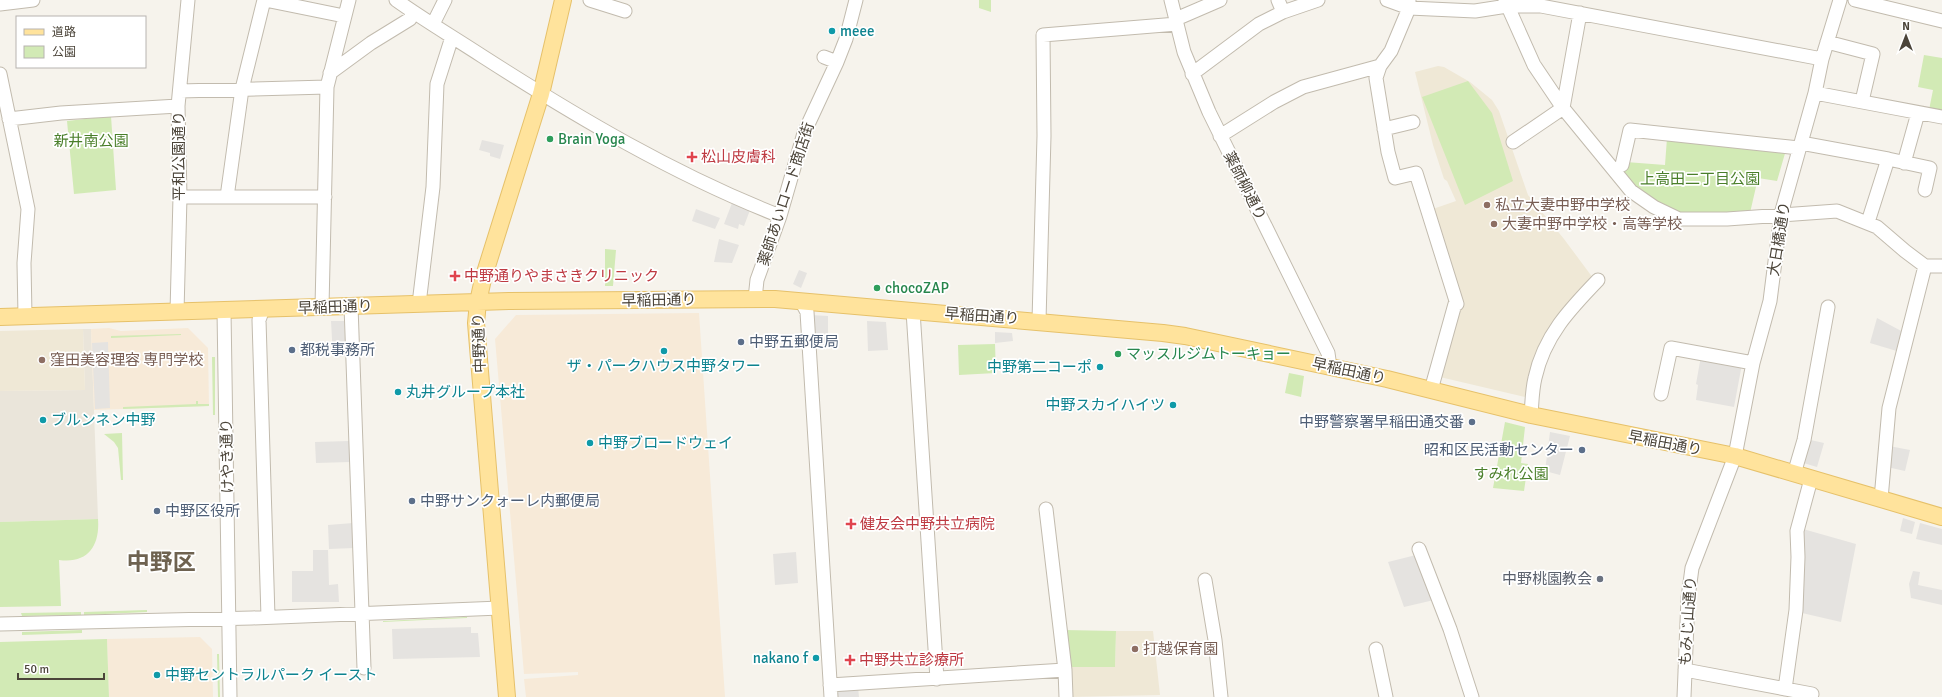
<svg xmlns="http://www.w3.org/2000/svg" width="1942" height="697" font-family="Signika,'Noto Sans JP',sans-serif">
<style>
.residential{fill:#eae5da}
.commercial{fill:#f7ead8}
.education{fill:#efe8d6}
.green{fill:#d2eab5}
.parking{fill:#e5e3e0}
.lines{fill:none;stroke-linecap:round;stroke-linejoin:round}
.minor-casing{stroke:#c2bbae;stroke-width:15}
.major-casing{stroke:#e6c16a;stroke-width:18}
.minor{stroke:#fff;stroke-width:13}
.major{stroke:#ffe39c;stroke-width:16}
.culture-dot{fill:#0f9aa8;stroke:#fff;stroke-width:1.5}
.leisure-dot{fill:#2e9e5b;stroke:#fff;stroke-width:1.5}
.health-dot{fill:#e0444e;stroke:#fff;stroke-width:1.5}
.education-dot{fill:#8d6e63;stroke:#fff;stroke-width:1.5}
.service-dot{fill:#5c6f8a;stroke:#fff;stroke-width:1.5}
.worship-dot{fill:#6b7280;stroke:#fff;stroke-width:1.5}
.labels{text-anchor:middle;stroke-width:3.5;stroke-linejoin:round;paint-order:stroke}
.culture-label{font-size:15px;fill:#0d838f;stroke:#fff;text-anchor:start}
.leisure-label{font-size:15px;fill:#27864d;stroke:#fff;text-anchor:start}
.park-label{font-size:15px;fill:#4a7f2a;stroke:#fff}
.street-label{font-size:15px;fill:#4b4439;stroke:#fff}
.health-label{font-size:15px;fill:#be3a42;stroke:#fff;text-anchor:start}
.education-label{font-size:15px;fill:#785e54;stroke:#fff;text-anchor:start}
.service-label{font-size:15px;fill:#4e5e75;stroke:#fff;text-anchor:start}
.worship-label{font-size:15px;fill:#5b616d;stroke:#fff;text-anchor:end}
.town-label{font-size:23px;font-weight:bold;fill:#6e6250;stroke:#fff}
</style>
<rect width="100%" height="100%" fill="#f6f3ec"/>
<path class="residential" d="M83,329H91L98,519L0,522V391L85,390Z"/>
<path class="commercial" d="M699,313L725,697H526L524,679L578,675V672L524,674L495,339L516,315Z
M109,328L121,331L188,328L208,348L209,406L94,410L91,329Z
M200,637L212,649L213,697H109L107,639Z"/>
<path class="education" d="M1438,66L1444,67L1470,82L1492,100L1499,111L1528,195L1564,239L1593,278L1557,315L1539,352L1529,398L1440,377L1460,300L1430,210L1456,201L1447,181L1444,179L1433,145L1415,72Z
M83,329L85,390L0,391V331Z
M1116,631H1153L1160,695L1069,697L1068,667H1115Z"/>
<path class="green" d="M979,0H991V12L979,8Z
M1924,55L1942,58V112L1929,110L1933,90L1918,87Z
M1468,81L1492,113L1513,181L1465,205L1422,97Z
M111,116L116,190L74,194L67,121Z
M1667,138L1786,150L1777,181L1758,178L1750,213L1680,216L1648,198L1623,176L1626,162L1665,165Z
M605,249L616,250L613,286H605Z
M181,334V335L111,338V336Z
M995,344L996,373L959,375L958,345Z
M212,357H215V415H213Z
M1289,373L1304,376L1301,397L1285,393Z
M196,401H198V404H209V406L123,409V407L196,404Z
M1505,422L1525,427L1521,463L1528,464L1524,491L1493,488Z
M122,433L123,480H121L118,448L114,442L104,434Z
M98,519C100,546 88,564 59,560L61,606L0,607V522Z
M147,610V612L84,615V612Z
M81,612V615L22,616L21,613Z
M467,617V618L383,622V621Z
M82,630V633L22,635V632Z
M1064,630L1116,631L1115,667H1068Z
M107,639L109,697H0V642Z
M217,654H219L220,697H218Z"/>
<path class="parking" d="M482,140L504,145L500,159L490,156V153L479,150Z
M732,203L750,210L744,226L739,224L738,229L724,224Z
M696,209L720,218L715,229L692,221Z
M719,239L739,245L732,263L714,262Z
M799,270L807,273L801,288L793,284Z
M810,315L828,316V346H812Z
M1877,318L1905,333L1900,352L1870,343Z
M331,321H344L346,356L333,357Z
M867,321L886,322L888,350L868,351Z
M995,332L1012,333L1013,341L995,343Z
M108,342L110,408L95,409L92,343Z
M1701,356L1742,364L1734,407L1696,400L1698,385L1696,384Z
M1550,432L1570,436L1560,475L1545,471Z
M1806,439L1824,443L1817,467L1800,462Z
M349,441L350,462L316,463L315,442Z
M1889,446L1910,450L1905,471L1887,467Z
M1903,518L1915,522L1912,534L1900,531Z
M353,523L354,548L329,549L328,525Z
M1920,523L1942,529V545L1916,539Z
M1803,529L1856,544L1841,622L1802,613Z
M313,550H328L329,585L338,584L339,602H292V571H313Z
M796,552L798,583L775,585L773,554Z
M1416,555L1434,600L1404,607L1388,562Z
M1913,571L1920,572L1918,585L1942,590V605L1911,598L1909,584Z
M471,627V633H478L480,657L393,659L392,629Z
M858,687L859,697H835L834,689Z"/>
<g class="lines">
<defs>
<path id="minor" d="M265,0L344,16
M396,0C424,20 453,37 482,56C577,117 675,175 780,216
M590,0L625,11
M1171,0L1184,52L1209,112L1328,353L1330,367
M1387,0L1409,8L1475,11L1507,6H1541L1822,59
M1409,0V8L1391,51L1380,66L1376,78L1388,152L1395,178L1416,173L1457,304H1455L1431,390
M1505,0L1534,65L1563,108L1631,191L1654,207L1679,219H1727L1837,211L1877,227L1905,251L1925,266H1942
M1855,0L1942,21
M0,4L33,0
M1283,12L1318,0
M1176,19L1220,0
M433,24L445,0
M1827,42L1873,54L1862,101
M824,57L837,62
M330,73L371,43L410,19L413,12
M0,74L28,209L24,263L25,316
M1192,74L1259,24L1283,12L1278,0
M180,91L327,87
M1815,93L1942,117
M9,119L61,113L178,106
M1384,129L1413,122
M1220,136L1274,102L1303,87L1380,66
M1513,142L1563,108L1580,13
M1801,143L1888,159
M1904,163L1918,113
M1622,165L1630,130L1799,148
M180,197H325
M227,197L242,89L264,0
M1868,222L1888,159L1930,168L1925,190
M755,299L757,280L780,216L804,133L837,62L846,39L856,0
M801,301L807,312L831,697
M419,304L433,187L437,84L452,37
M351,306L364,668
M322,307L327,87L349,0
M263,309L259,320L268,617
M224,311L230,697
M913,311L937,679
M177,312L180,197L178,106L188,0
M1039,321L1044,136L1043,35L1177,24
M1661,394L1671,348L1753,363
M1531,415C1532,403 1532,390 1535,378C1544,336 1570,309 1598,280
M1794,474L1804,440L1828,307
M1881,499L1889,408L1925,266
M1046,509L1065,670L1066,697
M1419,549L1450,629L1472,697
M1205,580L1215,640L1221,697
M0,624L252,618L500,608
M1376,649L1386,697
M1685,670L1812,694
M830,685L1065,670
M1785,689L1796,610L1798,557L1797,531L1811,479
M1684,697L1688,598L1692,568L1735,456L1753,363L1770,301L1781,214L1815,93L1822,59L1840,0"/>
<path id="major" d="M0,317L509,301L775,299L1163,333L1185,336L1387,379L1531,415L1735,456L1942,517
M507,697L476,323L478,302L483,279L541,94L563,0"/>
</defs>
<use href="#minor" class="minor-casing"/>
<use href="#major" class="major-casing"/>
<use href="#minor" class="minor"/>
<use href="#major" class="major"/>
</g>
<g class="culture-dot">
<circle cx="832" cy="31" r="4"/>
<circle cx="664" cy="351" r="4"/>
<circle cx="1100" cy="367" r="4"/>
<circle cx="398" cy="392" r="4"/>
<circle cx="1173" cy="405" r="4"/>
<circle cx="43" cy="420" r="4"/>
<circle cx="590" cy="443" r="4"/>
<circle cx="816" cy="658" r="4"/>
<circle cx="157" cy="675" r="4"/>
</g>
<g class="leisure-dot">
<circle cx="550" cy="139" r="4"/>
<circle cx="877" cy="288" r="4"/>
<circle cx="1118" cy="354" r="4"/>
</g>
<g class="health-dot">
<path d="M690 151h4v4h4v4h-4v4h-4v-4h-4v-4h4z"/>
<path d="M453 270h4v4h4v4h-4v4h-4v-4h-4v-4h4z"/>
<path d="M849 518h4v4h4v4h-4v4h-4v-4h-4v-4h4z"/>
<path d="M848 654h4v4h4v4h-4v4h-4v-4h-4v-4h4z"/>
</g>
<g class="education-dot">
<circle cx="1487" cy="205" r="4"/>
<circle cx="1494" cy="224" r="4"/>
<circle cx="42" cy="360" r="4"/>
<circle cx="1135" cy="649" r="4"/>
</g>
<g class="service-dot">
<circle cx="741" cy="342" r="4"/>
<circle cx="292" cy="350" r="4"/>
<circle cx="1472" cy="422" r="4"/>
<circle cx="1582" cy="450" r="4"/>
<circle cx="412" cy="501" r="4"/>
<circle cx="157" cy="511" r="4"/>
</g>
<circle class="worship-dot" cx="1600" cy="579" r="4"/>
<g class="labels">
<g class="culture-label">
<text x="840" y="36">meee</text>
<text x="664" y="371" text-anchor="middle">ザ・パークハウス中野タワー</text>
<text x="1092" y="372" text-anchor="end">中野第二コーポ</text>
<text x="406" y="397">丸井グループ本社</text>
<text x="1165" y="410" text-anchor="end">中野スカイハイツ</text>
<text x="51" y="425">ブルンネン中野</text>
<text x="598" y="448">中野ブロードウェイ</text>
<text x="808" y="663" text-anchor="end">nakano f</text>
<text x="165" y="680">中野セントラルパーク イースト</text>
</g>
<g class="leisure-label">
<text x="558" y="144">Brain Yoga</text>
<text x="885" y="293">chocoZAP</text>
<text x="1126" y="359">マッスルジムトーキョー</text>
</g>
<g class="park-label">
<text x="91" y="146">新井南公園</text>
<text x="1700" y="184">上高田二丁目公園</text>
<text x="1511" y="479">すみれ公園</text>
</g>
<g class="street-label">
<text transform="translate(179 156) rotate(-90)" y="5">平和公園通り</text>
<text transform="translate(1245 186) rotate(63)" y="5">薬師柳通り</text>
<text transform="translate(786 194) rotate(-72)" y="5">薬師あいロード商店街</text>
<text transform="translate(1779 239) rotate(-81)" y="5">大日橋通り</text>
<text transform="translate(659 300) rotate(-1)" y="5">早稲田通り</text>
<text transform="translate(335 307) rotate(-2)" y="5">早稲田通り</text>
<text transform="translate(982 316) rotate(4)" y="5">早稲田通り</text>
<text transform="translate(479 343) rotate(-92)" y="5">中野通り</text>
<text transform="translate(1349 371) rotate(12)" y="5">早稲田通り</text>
<text transform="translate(1665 443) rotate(11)" y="5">早稲田通り</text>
<text transform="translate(227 456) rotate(-91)" y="5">けやき通り</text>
<text transform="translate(1688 621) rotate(-86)" y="5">もみじ山通り</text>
</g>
<g class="health-label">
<text x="701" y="162">松山皮膚科</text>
<text x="464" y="281">中野通りやまさきクリニック</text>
<text x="860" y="529">健友会中野共立病院</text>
<text x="859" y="665">中野共立診療所</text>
</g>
<g class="education-label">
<text x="1495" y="210">私立大妻中野中学校</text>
<text x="1502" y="229">大妻中野中学校・高等学校</text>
<text x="50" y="365">窪田美容理容 専門学校</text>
<text x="1143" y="654">打越保育園</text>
</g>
<g class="service-label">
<text x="749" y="347">中野五郵便局</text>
<text x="300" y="355">都税事務所</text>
<text x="1464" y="427" text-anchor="end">中野警察署早稲田通交番</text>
<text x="1574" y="455" text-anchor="end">昭和区民活動センター</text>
<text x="420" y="506">中野サンクォーレ内郵便局</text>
<text x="165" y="516">中野区役所</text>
</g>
<g class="worship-label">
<text x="1592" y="584">中野桃園教会</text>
</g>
<g class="town-label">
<text x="161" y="570">中野区</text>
</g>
</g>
<rect x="16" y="16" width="130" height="52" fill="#ffffff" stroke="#b7b4b0"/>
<rect x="24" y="29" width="20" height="6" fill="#ffe39c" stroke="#b7b4b0"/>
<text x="52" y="36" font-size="12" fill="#4b4439">道路</text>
<rect x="24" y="46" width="20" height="12" fill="#d2eab5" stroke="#b7b4b0"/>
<text x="52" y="56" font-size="12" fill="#4b4439">公園</text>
<g transform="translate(1906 36)" stroke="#ffffff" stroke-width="3" paint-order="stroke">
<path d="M0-3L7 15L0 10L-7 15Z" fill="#4b4439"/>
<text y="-6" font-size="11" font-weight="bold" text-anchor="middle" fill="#4b4439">N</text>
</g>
<path d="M18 673v6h86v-6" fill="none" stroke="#4b4439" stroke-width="2"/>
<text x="24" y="673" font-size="12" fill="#4b4439" stroke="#ffffff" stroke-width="3" paint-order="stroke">50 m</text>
</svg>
